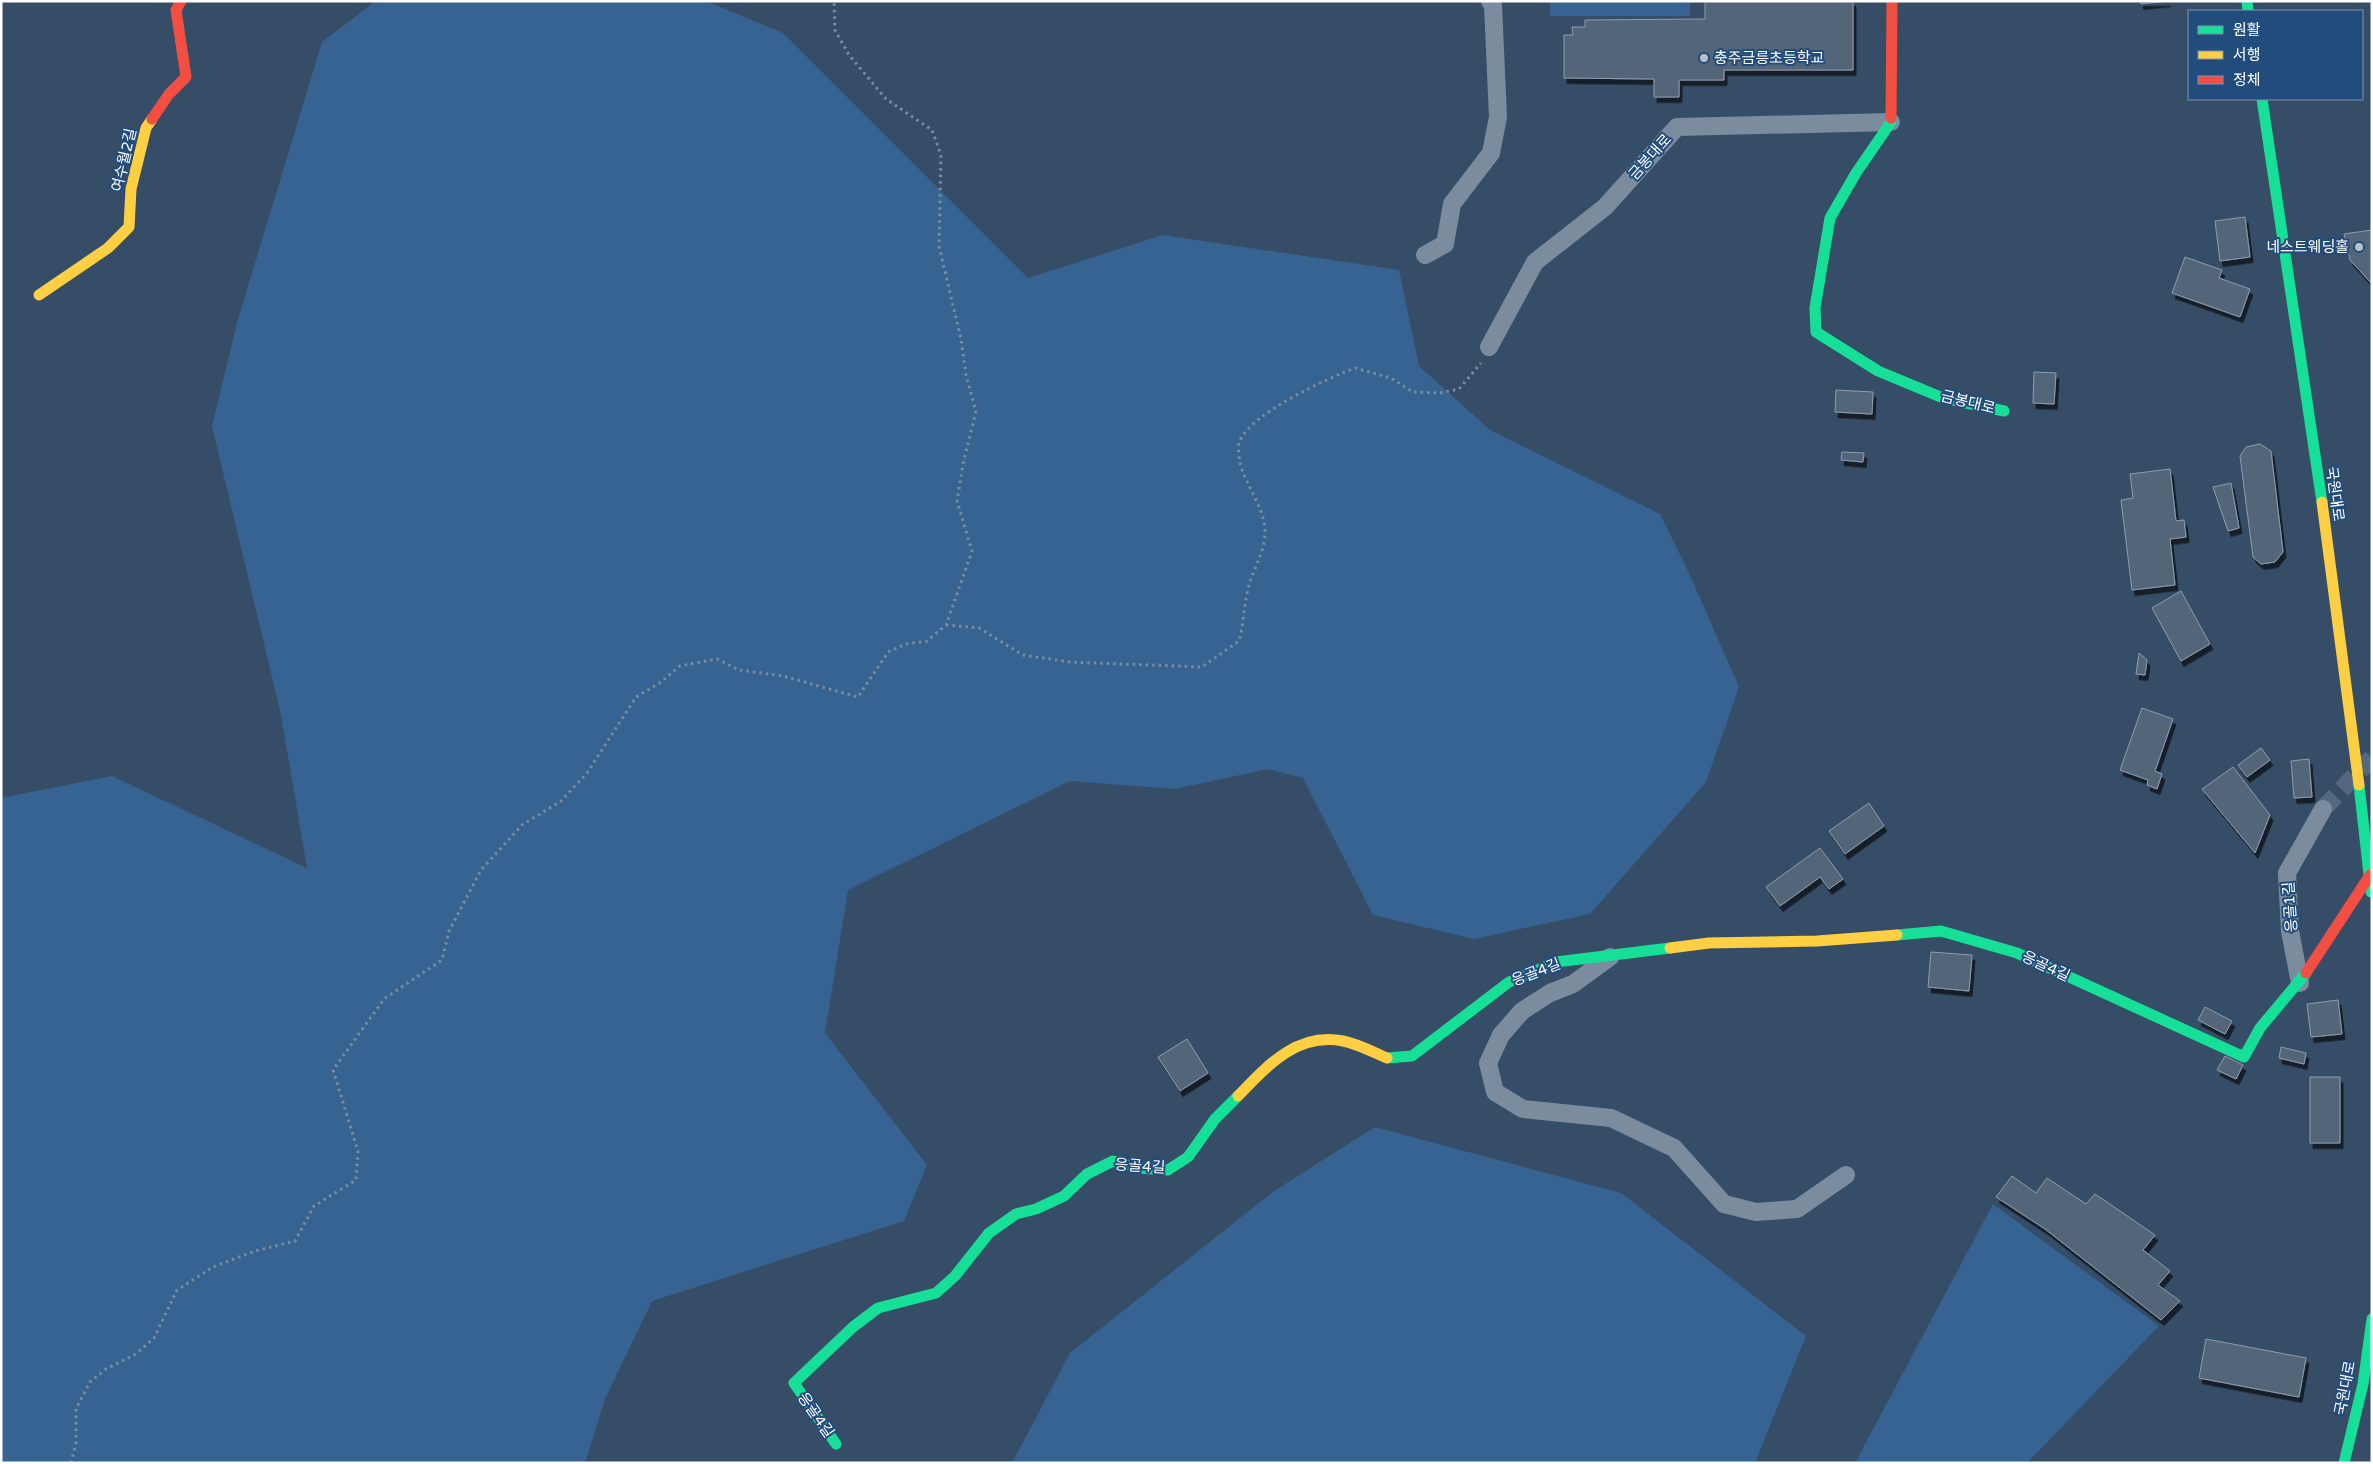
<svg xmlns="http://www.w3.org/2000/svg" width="2373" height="1464" font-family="'Varela Round','Noto Sans KR',sans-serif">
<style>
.green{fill:#366392}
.building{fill:#526579;stroke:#8f9dad;filter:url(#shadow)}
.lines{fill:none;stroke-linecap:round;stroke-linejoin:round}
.street-tunnel{stroke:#54687e;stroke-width:18;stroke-dasharray:18 9;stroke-linecap:butt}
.path{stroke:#7b8c9e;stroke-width:3;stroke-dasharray:2.5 4;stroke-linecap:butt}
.street{stroke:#7b8c9e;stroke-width:18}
.fast{stroke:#16e098;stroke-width:11}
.slow{stroke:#ffcf43;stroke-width:11}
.jam{stroke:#f24e42;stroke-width:11}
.poi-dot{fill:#b9c1ca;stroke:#224c7b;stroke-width:2}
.labels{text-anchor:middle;stroke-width:4;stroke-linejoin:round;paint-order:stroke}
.poi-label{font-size:15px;fill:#fff;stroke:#224c7b;text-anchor:start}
.street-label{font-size:15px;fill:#fff;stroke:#224c7b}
</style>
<defs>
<filter id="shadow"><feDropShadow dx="3" dy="5.5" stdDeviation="0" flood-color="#0009"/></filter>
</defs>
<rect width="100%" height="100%" fill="#364d67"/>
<path class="green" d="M376,1H706L783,33L1028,278L1163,235L1399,270L1419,366L1490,430L1660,514L1689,573L1739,687L1706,782L1590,914L1474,939L1373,915L1303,778L1268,769L1175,789L1070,781L848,890L825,1033L927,1165L904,1221L652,1301L605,1399L585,1463H1V798L112,776L307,868L281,715L212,426L238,319L322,42Z
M1550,1H1690V16H1550Z
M1375,1127L1621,1193L1806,1336L1755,1463H1012L1070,1353L1274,1191Z
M1993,1204L2159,1326L2027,1463H1855Z"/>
<path class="building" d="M1705,1H1853V70H1724V80H1679V97H1654V79L1564,78V35H1573L1572,27H1585V20L1705,19Z
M2140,1H2168L2141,4Z
M2245,217L2250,257L2220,261L2215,221Z
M2372,230V284L2350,260L2344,234Z
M2185,257L2222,270L2219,278L2250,289L2240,317L2172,293Z
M2034,372L2056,373L2054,404L2033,403Z
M1836,390L1873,392L1872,414L1835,412Z
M2260,444L2271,451L2283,552L2275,562L2261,564L2253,557L2240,456L2246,447Z
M1842,452L1864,453L1863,462L1841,460Z
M2170,469L2176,521L2184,520L2186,537L2170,539L2175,585L2132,590L2121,500L2133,498L2130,474Z
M2231,483L2239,528L2228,531L2213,487Z
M2181,591L2210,644L2181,661L2152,608Z
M2139,653L2147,660L2145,675L2136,674Z
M2142,708L2173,719L2155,771L2162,774L2157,789L2147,785L2148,780L2120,770Z
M2261,748L2270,760L2247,777L2238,765Z
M2309,759L2312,797L2294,798L2291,761Z
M2233,767L2270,815L2255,853L2202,789Z
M1869,803L1884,826L1845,854L1829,831Z
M1820,848L1843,879L1829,889L1820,877L1780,906L1766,887Z
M1931,952L1972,955L1969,991L1928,987Z
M2338,1000L2342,1034L2311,1037L2307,1004Z
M2205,1007L2232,1021L2225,1034L2198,1020Z
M1187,1039L1208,1073L1180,1091L1158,1057Z
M2281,1047L2306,1053L2304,1064L2279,1058Z
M2225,1056L2243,1065L2236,1079L2217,1070Z
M2310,1077H2340V1143H2310Z
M2012,1176L2036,1193L2047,1178L2086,1204L2095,1194L2155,1235L2143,1250L2170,1271L2158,1285L2180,1301L2161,1320L2045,1229L1996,1197Z
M2206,1339L2306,1358L2299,1397L2199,1378Z"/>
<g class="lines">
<path class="street-tunnel" d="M2323,809L2372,758"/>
<path class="path" d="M946,625L979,628L1023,655L1070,662L1202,667L1239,641C1244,623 1244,603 1249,585C1254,567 1266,550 1265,530C1264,507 1246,486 1240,463C1239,456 1237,446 1240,440C1254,412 1326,379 1355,368L1391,378L1413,392L1440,393L1459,389L1481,363
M71,1463L76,1443V1409L90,1382L106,1369L136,1354L154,1338L177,1290L213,1267L255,1251L295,1241L314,1206L356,1180L358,1151L333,1070L384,999L442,960L449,931L481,870L522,825L561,801L587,773L636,697L661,682L680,666L717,659L739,670L783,676L858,697L888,652L906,644L927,641L946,625L972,551L957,501L963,464L976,411L966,375L961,339L939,246L941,155L932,130L886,99L849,55L835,30L834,1"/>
<path class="street" d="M1425,255L1445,244L1452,204L1491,153L1498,117L1493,5L1490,1
M1489,347L1535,262L1605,207L1677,127L1891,122
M1610,957L1573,984L1550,993L1522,1011L1501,1035L1488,1063L1495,1092L1523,1109L1611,1118L1674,1148L1724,1204L1756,1212L1797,1209L1846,1175
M2300,983L2290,931L2287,873L2323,809"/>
<path class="fast" d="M2247,1L2248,11
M2262,99L2322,502
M1891,118V122L1856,173L1830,218L1815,308L1816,332L1878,371L1943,398L2004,411
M2359,785L2371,892
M1897,935L1941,931L2017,953L2244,1057L2260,1028L2306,973
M1387,1058L1412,1056L1509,982L1556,962L1670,948
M836,1444L794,1383L853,1327L878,1308L936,1293L955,1276L989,1233L1016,1214L1036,1209L1064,1196L1087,1174L1113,1161L1139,1168L1168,1170L1188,1157L1215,1119L1238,1096
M2344,1463L2363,1384L2372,1319"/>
<path class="slow" d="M39,295L108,248L129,227L131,189L146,128L152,119
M2322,502L2359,785
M1670,948L1709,943L1817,941L1897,935
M1238,1096C1267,1066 1297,1032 1343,1041C1358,1044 1373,1052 1387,1058"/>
<path class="jam" d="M1891,118L1892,1
M152,119L169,94L186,77L176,10L181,1
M2306,973L2370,875"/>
</g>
<g class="poi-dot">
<circle cx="1704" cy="58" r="5"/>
<circle cx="2359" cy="247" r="5"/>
</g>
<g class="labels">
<g class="poi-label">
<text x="1714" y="63">충주금릉초등학교</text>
<text x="2349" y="252" text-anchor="end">네스트웨딩홀</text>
</g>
<g class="street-label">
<text transform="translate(1650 157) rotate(-48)" y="5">금봉대로</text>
<text transform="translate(124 160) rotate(-77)" y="5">여수월2길</text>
<text transform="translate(1968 402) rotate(14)" y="5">금봉대로</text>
<text transform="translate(2335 494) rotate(82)" y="5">국원대로</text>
<text transform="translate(2290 907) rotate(-94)" y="5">응골1길</text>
<text transform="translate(2046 966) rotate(25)" y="5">응골4길</text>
<text transform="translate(1536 972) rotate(-21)" y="5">응골4길</text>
<text transform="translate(1140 1166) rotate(4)" y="5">응골4길</text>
<text transform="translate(2345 1388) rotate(-79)" y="5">국원대로</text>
<text transform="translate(816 1415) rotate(55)" y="5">응골4길</text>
</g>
</g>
<rect width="2373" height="1464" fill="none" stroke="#ffffff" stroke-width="5"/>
<rect x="2188" y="10" width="175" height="90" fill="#224c7b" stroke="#7a94b0"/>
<rect x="2198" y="26" width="25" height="8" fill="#16e098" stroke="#7a94b0"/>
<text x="2233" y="35" font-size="15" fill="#ffffff">원활</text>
<rect x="2198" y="51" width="25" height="8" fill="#ffcf43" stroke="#7a94b0"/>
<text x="2233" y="60" font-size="15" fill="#ffffff">서행</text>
<rect x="2198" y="76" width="25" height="8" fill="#f24e42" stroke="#7a94b0"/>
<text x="2233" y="85" font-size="15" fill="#ffffff">정체</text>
</svg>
